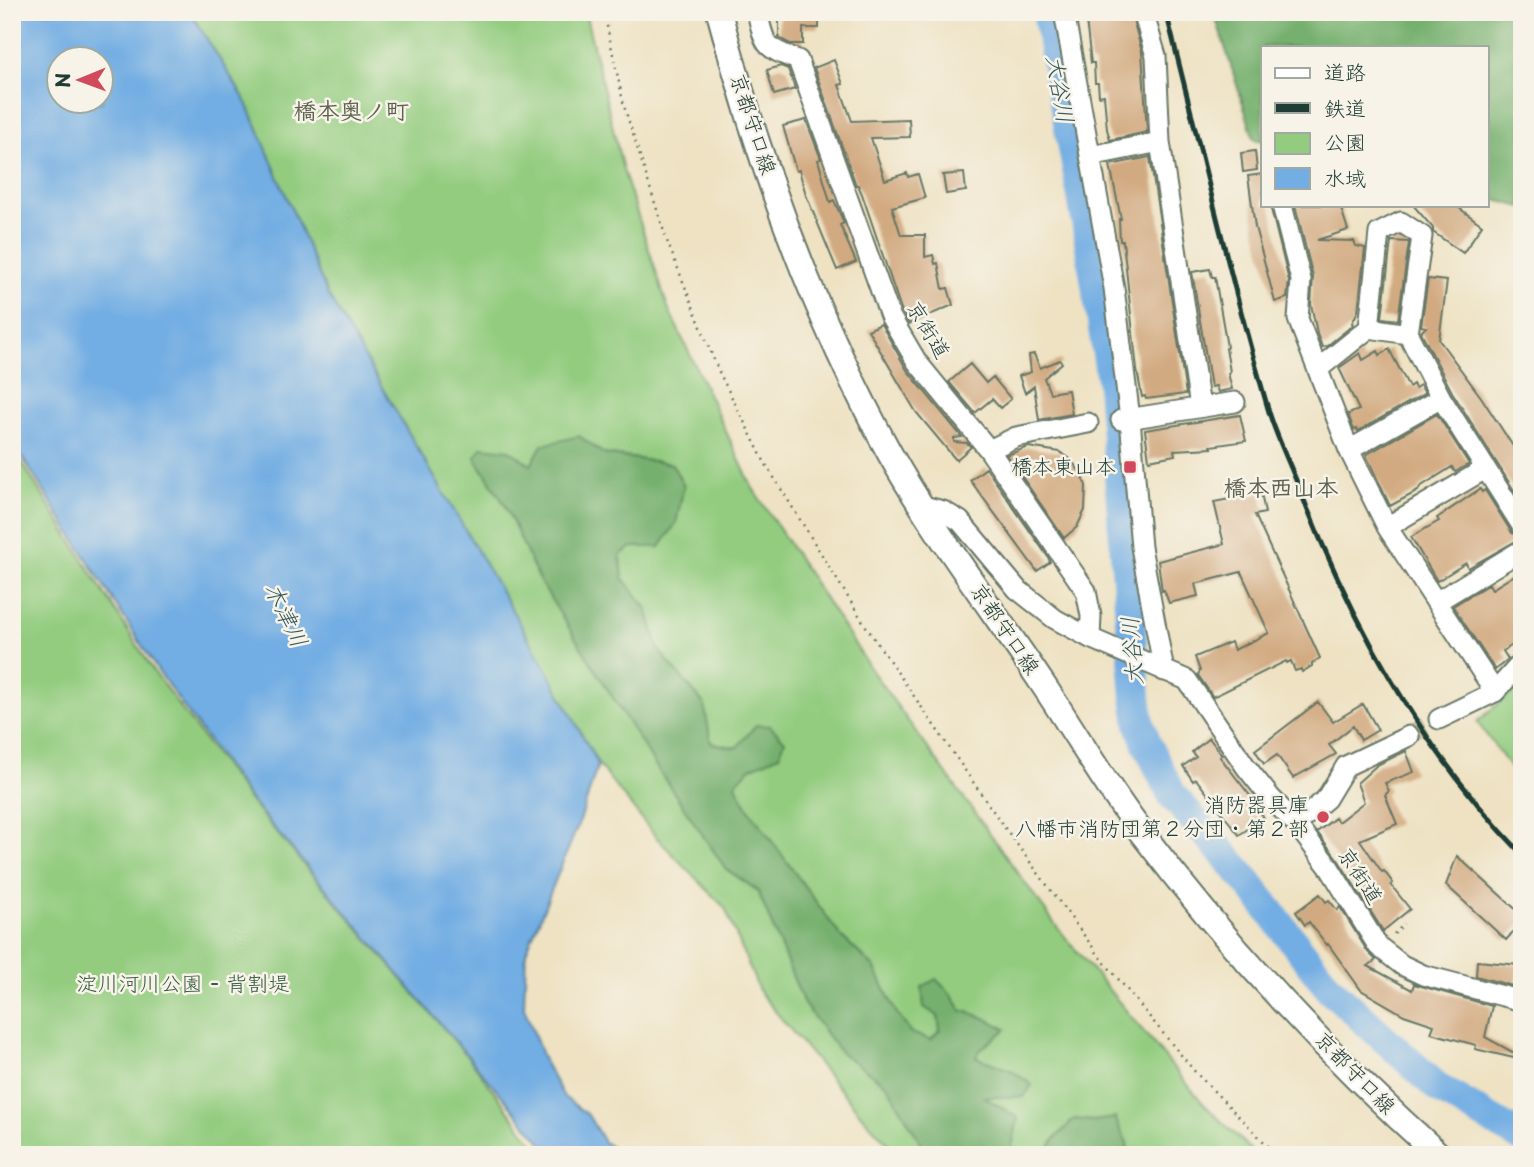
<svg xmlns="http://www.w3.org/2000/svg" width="1534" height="1167" font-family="'Playpen Sans','Klee One',sans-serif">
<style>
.green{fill:#93cc7f;stroke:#59845a;stroke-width:2}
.forest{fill:#76b06e;stroke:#4a7651;stroke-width:2}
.water{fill:#72ade3;stroke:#48758c;stroke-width:2;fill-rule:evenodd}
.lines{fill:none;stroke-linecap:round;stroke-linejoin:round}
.river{stroke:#72ade3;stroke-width:30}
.building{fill:#d2aa81}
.minor-tunnel{stroke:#c5c1a6;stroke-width:19;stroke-dasharray:19 10;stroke-linecap:butt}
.minor-casing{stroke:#677766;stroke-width:23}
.major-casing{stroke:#677766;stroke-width:28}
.path{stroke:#677766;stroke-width:2.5;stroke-dasharray:2 5;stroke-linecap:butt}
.minor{stroke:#fff;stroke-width:19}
.major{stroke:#fff;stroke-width:24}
.rail{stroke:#1f3d34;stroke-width:5}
.poi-dot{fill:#d1495b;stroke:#f7f3e8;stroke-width:2.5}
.labels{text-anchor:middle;stroke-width:5;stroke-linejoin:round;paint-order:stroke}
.street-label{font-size:21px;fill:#1f3d34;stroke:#f7f3e8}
.poi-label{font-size:21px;fill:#1f3d34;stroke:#f7f3e8;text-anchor:end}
.park-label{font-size:21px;fill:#365a43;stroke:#f7f3e8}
.water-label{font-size:23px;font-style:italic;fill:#345960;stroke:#f7f3e8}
.neighbourhood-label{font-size:23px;font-weight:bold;fill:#5e634f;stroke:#f7f3e8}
</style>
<rect width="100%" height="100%" fill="#f7f3e8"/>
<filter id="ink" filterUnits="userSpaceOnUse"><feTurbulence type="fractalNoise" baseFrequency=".0143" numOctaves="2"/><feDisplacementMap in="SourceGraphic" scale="14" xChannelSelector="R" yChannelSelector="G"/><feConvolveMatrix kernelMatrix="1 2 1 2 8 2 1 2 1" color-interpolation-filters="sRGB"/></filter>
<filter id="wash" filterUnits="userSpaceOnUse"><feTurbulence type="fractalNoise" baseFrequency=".00686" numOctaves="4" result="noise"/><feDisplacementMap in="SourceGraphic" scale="28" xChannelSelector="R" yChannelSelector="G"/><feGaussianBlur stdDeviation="1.57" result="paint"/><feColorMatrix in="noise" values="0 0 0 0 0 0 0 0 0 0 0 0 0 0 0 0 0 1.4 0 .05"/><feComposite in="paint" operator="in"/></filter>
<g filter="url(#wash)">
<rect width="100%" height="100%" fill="#eee2c3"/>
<path class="green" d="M190,12H585L623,170L668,308L752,487L872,671L1060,931L1202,1102L1256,1155H1128L1127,1143L1115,1118L1094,1121L1074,1119L1054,1140L1046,1155H1010L1018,1118L982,1096L998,1095L975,1057L981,1049L1005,1030L985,1018L961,1010L951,994L922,987L924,1007L938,1016L940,1030L931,1040L911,1033L896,1012L874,967L840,935L748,808L734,784L750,768L779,755L711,743L704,704L659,651L647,609L623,578L620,555L632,547H660L672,464L604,454L578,436L531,465L509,450L475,457L505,505L540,580L657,768L726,869L758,891L804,1004L840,1052L887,1085L928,1155H899L863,1117L760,993L725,908L656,837L598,764L547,670L328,295L247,103Z
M12,447L154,672L252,804L468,1057L542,1155H18L12,1150Z
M1522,684V783L1477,722Z"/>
<path class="forest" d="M1214,12H1522V207L1487,198V47H1263V141L1254,139Z
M579,436L604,454L672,464L684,486L676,523L660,547H632L620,555L623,578L647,609L659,651L704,704L711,743L736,748L756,725L770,726L785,741L779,755L750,768L735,784L748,808L840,935L874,967L896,1012L911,1033L931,1040L940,1030L938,1016L924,1007L922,987L936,979L951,994L961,1010L985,1018L1006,1029L981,1049L976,1057L1013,1071L1032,1085L1024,1097H984L1018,1118L1010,1155H928L887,1085L840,1052L804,1004L758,891L726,869L657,768L539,580L505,505L475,457L482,447L509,450L531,465L542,445Z
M1115,1118L1127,1143L1128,1155H1046L1054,1140L1074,1119L1094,1121Z"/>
<path class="water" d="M12,12H190L247,103L328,295L547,670L598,764L581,818L526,952L524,1007L545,1063L564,1097L588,1115L604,1142L624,1155H548L547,1149L253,803L158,671L12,441ZM60,60H102V102H60Z"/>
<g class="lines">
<path class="river" d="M1047,12L1082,196L1112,385L1136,697L1140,724L1147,744L1172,795L1243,876L1330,989L1438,1088L1522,1138"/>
</g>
<g id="blocks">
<path class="building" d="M779,12H819V28H803V44H790L779,38Z
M1085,12H1131L1142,52L1147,132L1110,140L1107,129L1104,95L1099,96L1098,83H1095L1094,63H1091Z
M834,60L843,84L839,85L852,121L909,119L910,137L871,138L885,180L907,173L908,177L918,174L925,198L892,207L901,235H925V257L933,255L935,264L938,263L943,289L948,288L953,305L909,324L901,309L862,194L858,185H856L814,68Z
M781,66L788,69L795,89L774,95L767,70Z
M806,120L821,159L818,160L830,202L834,200L844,223L840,225L856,262L837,270L806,195L799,170L796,171L783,126Z
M1255,151L1257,170L1243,172L1241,153Z
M1150,157L1186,394L1146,399L1145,396L1142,397L1137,370L1123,241H1120L1119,219H1121L1110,165Z
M964,173L966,191L946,194L943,175Z
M1263,174V205H1270L1289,281L1287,298L1275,302L1255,227L1248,176Z
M1295,205H1340L1348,230L1317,240L1354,241L1356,246L1365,248L1358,311L1352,323L1353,325L1327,346L1322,347L1317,333L1311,304L1313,277Z
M1413,205H1455L1482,225L1463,253L1433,232V228Z
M1391,241L1409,242L1398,320L1382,318Z
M1210,269L1212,277H1215L1227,347L1226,348L1230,372L1228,373L1232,389L1218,392L1216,386L1211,387L1192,272Z
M1428,279L1447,281L1439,340L1481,397L1522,460V503L1452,392L1421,332L1426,327L1421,326Z
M881,324L907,370L962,437L954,438V442L967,443L971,447L956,460L916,412L868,330Z
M1389,349L1409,387L1413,384L1415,388L1420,385L1425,393L1358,431L1357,429L1354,430L1348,414L1359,410L1339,368L1360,353L1363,360L1378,351L1380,355Z
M1034,354L1040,368L1060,360L1062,363L1044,378L1050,393L1068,390L1072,414L1039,420L1034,386L1025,393L1019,376L1031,372L1029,355Z
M970,364L986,383L993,377L1011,399L1000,408L992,399L975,413L949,382Z
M1437,414L1469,464L1455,472L1452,467L1420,487L1418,491L1390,506L1366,455Z
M1240,415L1246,441L1211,446L1212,448L1174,450L1175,455L1149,460L1145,430Z
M1028,447L1060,452L1069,458L1082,474L1086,486L1085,510L1077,527L1064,538L1007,455Z
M986,468L1048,557L1050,562L1037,571L970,480Z
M1480,489L1482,492L1485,490L1512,533L1521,538L1468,568L1466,563L1437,581L1411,537L1439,521L1437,518Z
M1261,493L1265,513L1255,515L1320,658L1312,664V666L1302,672L1301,669L1295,671L1291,661L1287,663L1286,661L1213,697L1198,675L1200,671L1195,657L1231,642L1234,650L1269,633L1241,572L1195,584L1198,596L1169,603L1164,590L1162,591L1158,561L1224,544L1214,502Z
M1522,564V639L1503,651L1508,659L1495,670L1453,606L1489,584L1492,589L1521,571L1518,567Z
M1318,702L1333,722L1363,704L1378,730L1361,740L1353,726L1329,745L1336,754L1293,778L1277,755L1264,764L1255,750Z
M1209,738L1222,755L1220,757L1255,802L1264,818L1239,835L1196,779L1193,781L1183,766L1196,757L1192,752Z
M1406,751L1414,772L1385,783L1389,791L1385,795L1397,824L1360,840L1382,872L1384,871L1393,883L1391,885L1410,909L1383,931L1339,861L1317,832L1335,818L1338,822L1364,802L1357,783L1377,765Z
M1457,856L1522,915V922L1506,940L1446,885Z
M1320,894L1326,902L1329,900L1337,910L1340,907L1368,952L1376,960L1368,966L1412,990L1414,984L1492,1006L1485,1037L1516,1054L1514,1058L1475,1049L1476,1045L1431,1033L1434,1025L1404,1015L1361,990L1328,944L1327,945L1309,922L1305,925L1296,912Z
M1477,961L1519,965L1516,987L1476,976Z"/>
</g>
</g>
<g filter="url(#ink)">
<use href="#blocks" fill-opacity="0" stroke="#677766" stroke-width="2"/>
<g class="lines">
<path class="minor-tunnel" d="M1409,736L1439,719"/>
<defs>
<path id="minor" d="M757,12C766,48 764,47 798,60L890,316L917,362L989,450L1086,591L1091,616L1090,638L1187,680L1246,767L1270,797L1296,824L1329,867L1378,946L1402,965L1423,975L1522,1001
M1064,12L1114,288L1130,419L1141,547L1164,671
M1143,12L1156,56L1160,142L1200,407
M1090,156L1160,142
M1282,205L1301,280L1298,319L1349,450
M1369,328L1408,334
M1318,369L1369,328L1379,233L1401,222L1422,236L1408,334L1441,398
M1121,420L1235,402
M989,450L1016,437L1088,423
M923,506L943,511L960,521L1017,589L1055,619L1090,638
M1387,527L1485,469
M1436,602L1522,550
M1495,692L1387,527L1349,450L1441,398L1522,526
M1439,719L1495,692L1522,662
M1296,824L1326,799L1346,766L1409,736"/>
<path id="major" d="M719,12C759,164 814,316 890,454C935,534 991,607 1042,683C1075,732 1105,785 1141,832C1229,948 1330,1057 1439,1155"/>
</defs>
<use href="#minor" class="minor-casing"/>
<use href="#major" class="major-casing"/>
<path class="path" d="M604,12L624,106L667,241L718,370L765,463L867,628L1002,824L1100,957L1196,1073L1277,1155
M1517,693L1522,699
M12,933L14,934
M1394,934L1404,924"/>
<use href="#minor" class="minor"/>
<use href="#major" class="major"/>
<path class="rail" d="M1166,12C1200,145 1230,280 1269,412C1277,438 1290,464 1300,490C1352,623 1422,751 1522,854"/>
</g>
</g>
<g class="poi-dot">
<rect x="1123" y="460" width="14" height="14" rx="3.5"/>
<circle cx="1323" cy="817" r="7"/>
</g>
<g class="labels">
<g class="street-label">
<text transform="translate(753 124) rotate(72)" y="7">京都守口線</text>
<text transform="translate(928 330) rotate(59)" y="7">京街道</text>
<text transform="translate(1005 629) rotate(56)" y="7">京都守口線</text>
<text transform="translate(1360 876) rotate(57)" y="7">京街道</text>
<text transform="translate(1355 1073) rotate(46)" y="7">京都守口線</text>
</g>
<g class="poi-label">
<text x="1116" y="474">橋本東山本</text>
<text x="1309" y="812">消防器具庫<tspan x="1309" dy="24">八幡市消防団第２分団・第２部</tspan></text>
</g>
<g class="park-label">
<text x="183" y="991">淀川河川公園 - 背割堤</text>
</g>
<g class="water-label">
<text transform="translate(1060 89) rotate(80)" y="8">大谷川</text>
<text transform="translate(286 615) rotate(64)" y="8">木津川</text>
<text transform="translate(1132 651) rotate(-94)" y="8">大谷川</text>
</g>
<g class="neighbourhood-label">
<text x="351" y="119">橋本奥ノ町</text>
<text x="1281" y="496">橋本西山本</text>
</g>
</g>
<rect width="1534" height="1167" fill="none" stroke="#f7f3e8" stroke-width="42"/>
<rect x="1261" y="46" width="228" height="161" fill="#f7f3e8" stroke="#a1aaa0" stroke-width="2"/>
<rect x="1275" y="68" width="35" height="10" fill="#ffffff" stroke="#a1aaa0" stroke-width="2"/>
<text x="1324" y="80" font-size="21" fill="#1f3d34">道路</text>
<rect x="1275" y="103" width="35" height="10" fill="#1f3d34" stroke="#a1aaa0" stroke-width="2"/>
<text x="1324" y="116" font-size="21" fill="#1f3d34">鉄道</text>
<rect x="1275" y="133" width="35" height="21" fill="#93cc7f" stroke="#a1aaa0" stroke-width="2"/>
<text x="1324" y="150" font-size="21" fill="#1f3d34">公園</text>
<rect x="1275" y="168" width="35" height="21" fill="#72ade3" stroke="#a1aaa0" stroke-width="2"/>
<text x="1324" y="186" font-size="21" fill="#1f3d34">水域</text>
<g transform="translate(80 80) rotate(269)"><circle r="33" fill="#f7f3e8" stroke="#a1aaa0" stroke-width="2"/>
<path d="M0-5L12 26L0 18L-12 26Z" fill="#d1495b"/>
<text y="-10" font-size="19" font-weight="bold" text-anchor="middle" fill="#1f3d34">N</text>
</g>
</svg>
